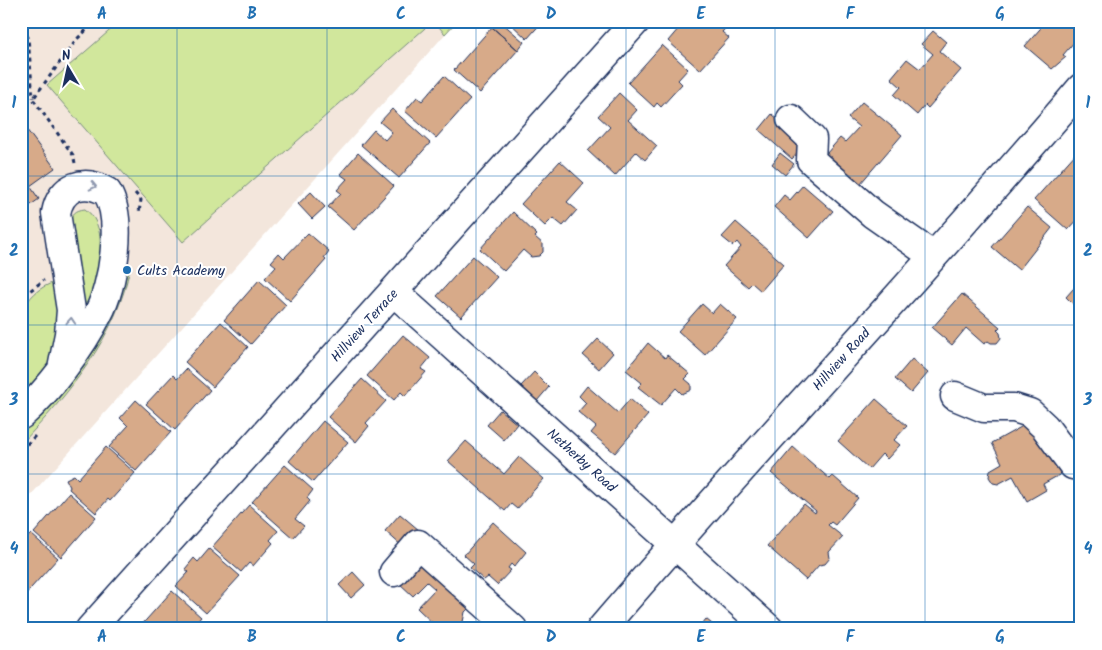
<svg xmlns="http://www.w3.org/2000/svg" width="1102" height="650" font-family="Kalam,sans-serif">
<style>
.built{fill:#f3e6dc}
.green{fill:#d1e79c;stroke:#768b7d}
.building{fill:#d7aa89;stroke:#1b2f5e}
.lines{fill:none;stroke-linecap:round;stroke-linejoin:round}
.minor-casing{stroke:#1b2f5e;stroke-width:31}
.path{stroke:#1b2f5e;stroke-width:3;stroke-dasharray:4 4;stroke-linecap:butt}
.minor{stroke:#fff;stroke-width:28}
.oneway{stroke:#8d97ae}
.grid{fill:none;stroke:#1f6fb2;stroke-width:1;stroke-opacity:0.55}
.poi-dot{fill:#1f6fb2;stroke:#fff;stroke-width:2}
.labels{text-anchor:middle;stroke-width:4;stroke-linejoin:round;paint-order:stroke}
.poi-label{font-size:14px;fill:#1b2f5e;stroke:#fff;text-anchor:start}
.street-label{font-size:14px;fill:#1b2f5e;stroke:#fff}
.neatline{fill:none;stroke:#1f6fb2;stroke-width:2}
.grid-label{font-size:16px;text-anchor:middle;font-weight:bold;fill:#1f6fb2}
</style>
<rect width="100%" height="100%" fill="#fff"/>
<filter id="ink" filterUnits="userSpaceOnUse"><feTurbulence type="fractalNoise" baseFrequency=".02" numOctaves="2"/><feDisplacementMap in="SourceGraphic" scale="10" xChannelSelector="R" yChannelSelector="G"/><feConvolveMatrix kernelMatrix="1 2 1 2 8 2 1 2 1" color-interpolation-filters="sRGB"/></filter>
<g filter="url(#ink)">
<path class="built" d="M21,21H457L21,506Z"/>
<path class="green" d="M113,21H433L183,242L47,85L116,25Z
M434,21H457L445,34Z
M85,209C113,228 96,283 90,310L85,309L83,306L69,223C72,214 75,210 85,209Z
M125,263L130,267C118,335 68,395 21,444V428Z
M55,282L60,304L53,358L44,374L21,400C21,383 18,325 22,313C28,297 39,287 55,282Z"/>
<path class="building" d="M485,21H500L524,42L518,50Z
M508,21H543L527,39Z
M685,21H732L722,32L729,38L700,70L668,41Z
M997,21H1039L1038,24Z
M1047,21H1081V34L1063,55L1066,57L1052,69L1025,46Z
M492,27L518,50L480,93L454,70Z
M933,31L946,42L939,51L961,70L928,108L925,105L917,115L894,95L901,87L891,78L907,59L920,69L933,54L921,44Z
M662,45L688,69L678,80L682,84L661,107L657,103L654,107L628,83Z
M444,76L470,100L436,138L405,111L417,97L422,101Z
M619,93L637,110L628,120L657,146L645,160L636,152L615,176L588,151L610,127L598,116Z
M862,102L902,135L860,184L848,173L841,182L828,171L835,162L826,154L840,138L845,142L859,127L848,118Z
M392,109L430,143L399,178L361,145L374,130L385,140L392,132L380,122Z
M772,114L806,144L792,159L759,130Z
M21,122L55,168L30,186L39,199L21,212Z
M1077,152L1081,155V216L1068,230L1034,200Z
M358,153L394,186L354,230L328,207L341,193L337,190L347,179L340,174Z
M780,153L794,164L785,175L772,164Z
M560,161L584,183L567,202L577,210L563,226L553,218L545,226L521,204Z
M803,185L833,211L809,238L774,207L784,195L790,200Z
M311,192L325,207L312,219L298,204Z
M1027,207L1052,228L1019,270L992,247Z
M513,212L537,235L535,237L543,244V252L539,256L531,257L523,250L504,271L480,249Z
M736,222L784,264L761,291L752,283L748,287L724,266L741,247L737,242L733,246L722,237Z
M308,233L329,251L324,258L326,260L290,301L265,278L276,266L271,262L279,253L284,258Z
M473,256L497,277L461,317L437,296Z
M259,280L286,305L251,344L224,320Z
M1081,280V306L1078,309L1066,297Z
M962,294L1000,327L997,330L1000,333L1001,338L997,343H991L988,341L984,344L966,328L952,345L932,328Z
M702,304L712,313L720,304L737,319L705,355L678,331Z
M221,322L248,347L213,387L185,362Z
M403,335L430,358L421,369L426,372L405,396L401,392L394,400L367,376Z
M598,339L613,353L599,369L583,355Z
M648,343L665,358L667,355L690,374L685,379L691,384V390L682,394L676,388L661,405L638,387L642,383L626,370Z
M912,359L928,373L911,393L895,379Z
M186,369L210,390L175,430L146,404L173,375L177,379Z
M534,372L549,387L537,401L521,386Z
M362,379L386,401L366,423L369,426L356,442L328,417Z
M587,386L618,413L630,399L648,415L615,453L591,433L596,427L578,412L586,403L579,396Z
M876,399L907,426L894,440L900,445L887,459L882,454L869,469L838,441Z
M136,400L171,432L136,471L109,447L128,426L120,418Z
M500,410L517,424L504,440L487,425Z
M323,421L348,442L313,482L289,461Z
M1030,422L1061,474L1043,484L1046,490L1027,501L1013,476L998,484L993,483L989,477L990,470L1002,463L992,443Z
M466,441L504,474L519,457L544,479L517,509L511,504L505,511L448,461Z
M106,447L135,473L110,501L108,499L96,513L69,489L70,487L66,479L74,475L78,479Z
M793,447L830,479L833,476L858,498L835,525L831,522L828,525L843,537L829,552L830,558L825,564L819,565L806,580L767,546L804,504L815,513L816,511L771,473Z
M285,465L313,490L307,498L310,501L295,519L304,526L293,538L252,502Z
M69,493L96,517L61,557L34,533Z
M249,505L278,531L270,540L273,543L253,566L249,563L241,572L212,547Z
M400,514L419,530L403,547L385,531Z
M493,522L526,552L514,567L511,564L508,568L511,570L497,585L488,577L484,580L470,568L474,564L464,555Z
M31,534L58,558L22,598L21,539L24,541Z
M209,549L240,576L206,613L176,586L189,572L185,569L194,558L198,562Z
M424,556L474,603L465,612L463,622L450,629H439L417,608L435,589L427,582L413,596L399,583Z
M353,572L365,585L351,598L339,585Z
M172,591L201,617L191,629H138Z
M706,619L718,629H698Z
M1081,623V629H1073Z"/>
<g class="lines">
<defs>
<path id="minor" d="M791,119L812,139L811,160L873,214L933,256
M394,292L769,629
M955,396L984,408H1014L1030,413L1045,427L1073,465L1081,466
M21,415C48,392 82,346 98,314C113,286 124,220 107,192C84,178 61,186 56,213L71,310L69,334L62,369
M394,572L418,544L513,629
M90,629L636,21
M601,629C758,446 925,272 1081,88"/>
</defs>
<use href="#minor" class="minor-casing"/>
<path class="path" d="M21,25L27,21
M21,28L28,37L33,98
M75,163L73,155L33,99L77,39L96,21
M135,193L141,200L139,212
M21,303L27,293L44,280
M21,450L35,436"/>
<use href="#minor" class="minor"/>
</g>
<defs><path id="oneway-chevron" d="M-2-3.5L2.5 0L-2 3.5" fill="none" stroke-width="1.6" stroke-linecap="round" stroke-linejoin="round" transform="scale(1.25)"/></defs>
<g class="oneway">
<use href="#oneway-chevron" transform="translate(93 186) rotate(13)"/>
<use href="#oneway-chevron" transform="translate(71 321) rotate(-86)"/>
</g>
</g>
<path class="grid" d="M177,21V629M327,21V629M476,21V629M626,21V629M775,21V629M925,21V629M21,176H1081M21,325H1081M21,474H1081"/>
<circle class="poi-dot" cx="127" cy="270" r="5"/>
<g class="labels">
<g class="poi-label">
<text x="137" y="275">Cults Academy</text>
</g>
<g class="street-label">
<text transform="translate(364 325) rotate(-48)" y="5">Hillview Terrace</text>
<text transform="translate(841 359) rotate(-48)" y="5">Hillview Road</text>
<text transform="translate(582 460) rotate(42)" y="5">Netherby Road</text>
</g>
</g>
<rect width="1102" height="650" fill="none" stroke="#fff" stroke-width="55"/>
<g transform="translate(68 68) rotate(351)" stroke="#ffffff" stroke-width="4" paint-order="stroke">
<path d="M0-4L9 19L0 12L-9 19Z" fill="#1b2f5e"/>
<text y="-8" font-size="14" font-weight="bold" text-anchor="middle" fill="#1b2f5e">N</text>
</g>
<rect x="28" y="28" width="1046" height="594" class="neatline"/>
<g class="grid-label">
<text x="102" y="19">A</text>
<text x="252" y="19">B</text>
<text x="401" y="19">C</text>
<text x="551" y="19">D</text>
<text x="701" y="19">E</text>
<text x="850" y="19">F</text>
<text x="1000" y="19">G</text>
<text x="14" y="108">1</text>
<text x="1088" y="108">1</text>
<text x="14" y="256">2</text>
<text x="1088" y="256">2</text>
<text x="14" y="405">3</text>
<text x="1088" y="405">3</text>
<text x="14" y="554">4</text>
<text x="1088" y="554">4</text>
<text x="102" y="642">A</text>
<text x="252" y="642">B</text>
<text x="401" y="642">C</text>
<text x="551" y="642">D</text>
<text x="701" y="642">E</text>
<text x="850" y="642">F</text>
<text x="1000" y="642">G</text>
</g>
</svg>
